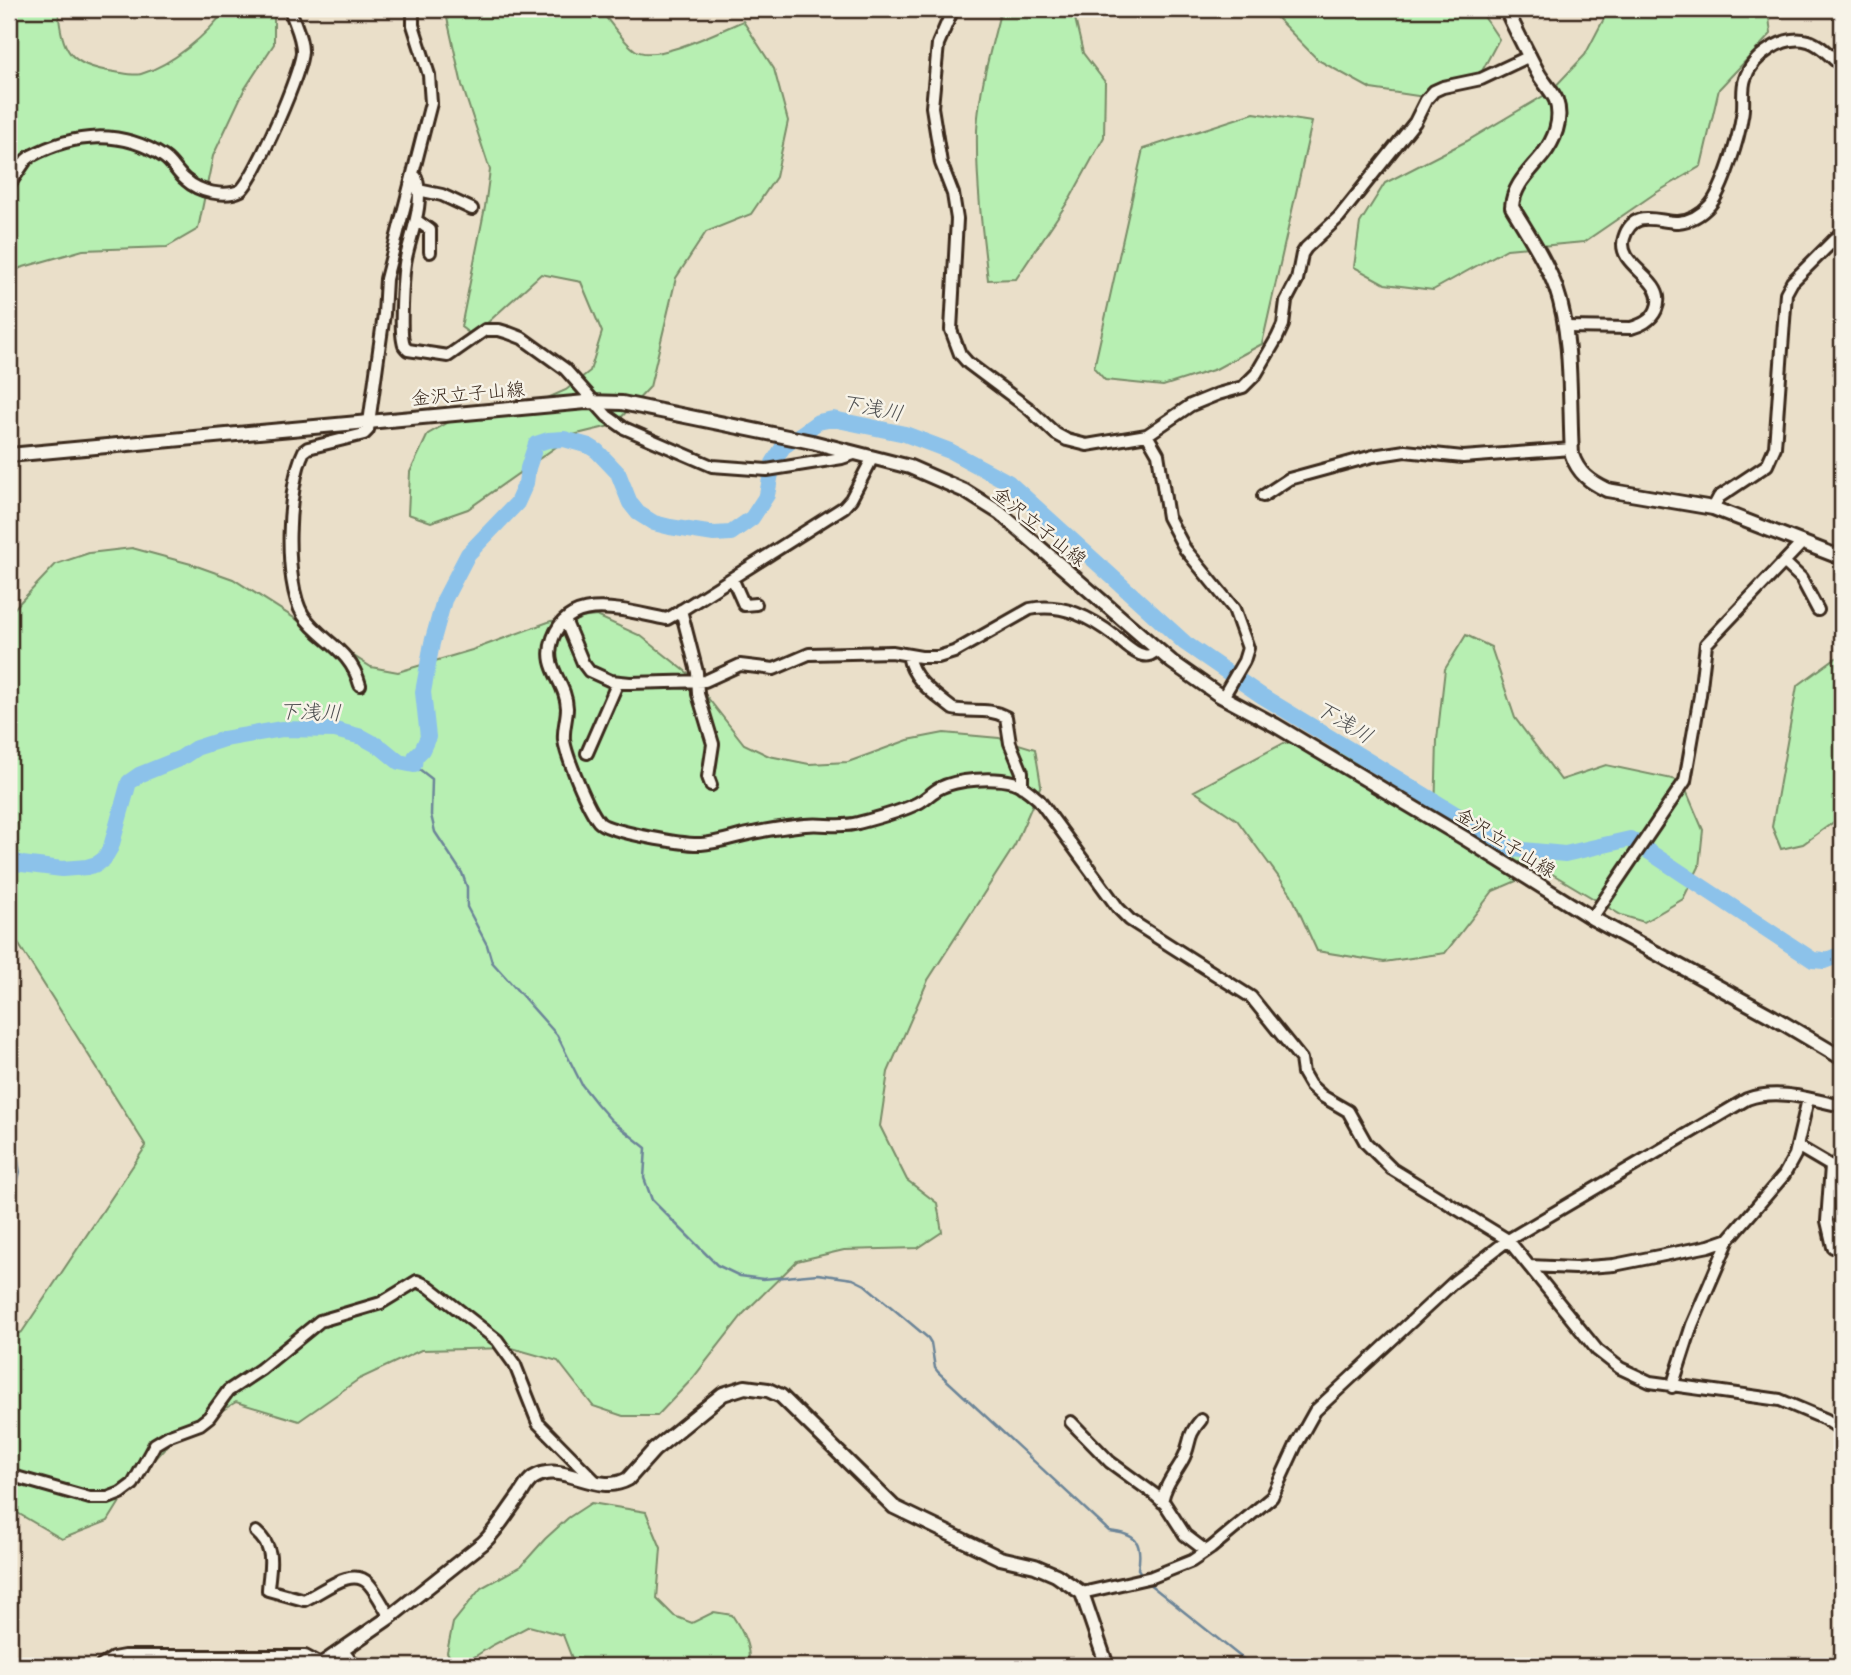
<svg xmlns="http://www.w3.org/2000/svg" width="1851" height="1675" font-family="'Comic Neue','Klee One',sans-serif">
<style>
.green{fill:#b7efb2;stroke:#798c68;stroke-width:2}
.water{fill:#8cc2ea;stroke:#6c8598;stroke-width:2}
.lines{fill:none;stroke-linecap:round;stroke-linejoin:round}
.stream{stroke:#6c8598;stroke-width:2.5}
.river{stroke:#8cc2ea;stroke-width:16}
.minor-casing{stroke:#3b2a1e;stroke-width:16}
.tertiary-casing{stroke:#3b2a1e;stroke-width:18}
.minor{stroke:#f7f3e8;stroke-width:10}
.tertiary{stroke:#f7f3e8;stroke-width:12}
.labels{text-anchor:middle;stroke-width:5;stroke-linejoin:round;paint-order:stroke}
.street-label{font-size:19px;fill:#3b2a1e;stroke:#f7f3e8}
.water-label{font-size:21px;font-style:italic;fill:#4f5051;stroke:#f7f3e8}
</style>
<rect width="100%" height="100%" fill="#eadfc9"/>
<filter id="ink" filterUnits="userSpaceOnUse"><feTurbulence type="fractalNoise" baseFrequency=".0143" numOctaves="2"/><feDisplacementMap in="SourceGraphic" scale="14" xChannelSelector="R" yChannelSelector="G"/><feConvolveMatrix kernelMatrix="1 2 1 2 8 2 1 2 1" color-interpolation-filters="sRGB"/></filter>
<g filter="url(#ink)">
<path class="green" d="M9,9H58C62,51 69,66 115,72C123,73 134,76 141,74C172,65 208,34 226,9H274V44L244,90L213,156L198,229L167,247L83,250L20,268L9,278Z
M445,9H599C609,20 623,42 635,50C655,64 721,30 743,21L774,69L788,121L776,177L751,214L706,232L676,278L650,387L614,425L573,435L468,509L431,522L408,514L410,472L428,434L463,414L527,407L566,390L590,371L602,332L581,282L541,274L473,336L461,327L485,207L490,170L462,85Z
M1001,9H1102L1074,14L1083,53L1105,82L1104,137L1071,197L1016,279L988,280C982,230 976,180 977,130C979,89 991,48 1001,9Z
M1244,9H1479L1499,39L1481,73L1431,98L1371,89L1318,60L1272,13Z
M1609,9H1768L1771,34L1719,89L1701,166L1654,194L1584,242L1507,249L1433,290L1385,284L1354,267L1360,223L1385,183L1467,141L1550,92L1585,55Z
M1254,113L1312,122L1262,344L1216,369L1163,386L1105,380L1094,368L1143,149Z
M132,548L191,564L233,579L371,667L398,672L472,650L551,621L597,616L641,636L689,674L744,744L769,756L809,764L848,762L908,740L944,733L999,738L1035,749L1041,785L1015,845L928,980L888,1072L880,1126L907,1180L937,1203L942,1232L918,1248L844,1250L797,1261L744,1313L693,1378L657,1416H623L593,1406L558,1361L512,1348L421,1350L359,1379L299,1421L236,1402L169,1443L129,1487L108,1521L62,1539L9,1508V1336L22,1332L146,1146L9,929V614L56,564L89,553Z
M1466,635L1491,647L1515,718L1561,780L1606,765L1682,781L1703,830L1699,867L1683,899L1644,922L1621,915L1544,869L1493,891L1445,953L1384,962L1317,951L1291,894L1237,820L1194,791L1284,743L1344,752L1403,803L1435,816L1437,740L1445,669Z
M1842,656V816L1803,844L1781,849L1772,827L1797,686L1834,659Z
M591,1503L646,1512L661,1548L657,1599L674,1616L692,1623L714,1612L732,1615C742,1630 752,1648 748,1666H575L563,1635L529,1626L491,1646L465,1663L452,1661L447,1652L453,1623L481,1588L521,1566L545,1539L568,1518Z"/>
<path class="water" d="M9,1103L20,1172L9,1219Z"/>
<g class="lines">
<path class="stream" d="M414,765L432,779L431,815L435,832L462,873L467,887V907L487,945L492,962L557,1035L582,1085L597,1104L611,1120L646,1148L644,1178L652,1200L717,1265L740,1276L763,1279L818,1274L853,1279L865,1285L928,1338L931,1343L935,1368L938,1372L1109,1531C1136,1534 1143,1541 1138,1569L1142,1575
M1148,1583L1252,1666"/>
<path class="river" d="M9,859L22,864L62,869L87,867L97,864L104,859L111,847L129,782L139,775L181,758L196,748L224,739L282,729L335,730L362,737L382,748L399,762L414,765L415,757L422,750L428,737L423,692L432,643L444,600L468,554L517,503L526,483L528,468L536,444L548,440L564,439L589,446L597,451L618,473L630,503L638,513L654,523L670,527L714,534L731,533L752,518L767,495L773,463L783,447L818,422L833,419L905,434L950,451L1008,482L1185,643L1262,696L1513,849L1565,854L1630,839L1813,960L1824,961L1842,954
M9,1662L24,1666"/>
<defs>
<path id="minor" d="M953,9L938,44L932,107L941,163L953,194L957,219L951,330L960,354L968,363L1028,408L1056,434L1067,440L1087,445L1147,435L1191,405L1218,394L1243,387L1256,374L1277,338L1283,325L1286,301L1297,280L1302,254L1306,248L1339,217L1415,122L1426,100L1434,91L1443,87L1481,79L1530,56
M413,176L416,177C425,203 411,233 406,258C403,271 400,328 403,341C404,347 404,346 408,350L448,356L485,330H499L509,333L522,338L565,369L607,416L624,428L712,466L767,470L842,458L857,453
M9,185L26,160L31,156C74,133 122,129 164,157C173,163 177,173 186,180C199,192 225,198 241,190C256,176 302,71 302,51C302,36 294,23 290,9
M418,190L442,195L472,209
M416,220L430,230V252
M1565,327L1631,328C1641,325 1651,321 1656,310C1670,278 1615,268 1624,238C1633,208 1657,222 1678,222C1691,221 1701,215 1710,205C1723,190 1739,137 1742,116C1745,104 1741,91 1745,79C1752,56 1784,34 1808,41C1821,44 1831,58 1842,66
M1147,435L1158,454L1168,517L1185,549L1234,609L1248,648L1244,661L1223,697
M873,457L851,499L844,507L674,615L667,619C631,613 571,590 553,638C542,669 566,680 567,708C567,718 563,729 564,740C566,756 588,809 599,822C607,832 687,845 701,844C719,843 736,836 753,833C770,829 788,827 805,825C822,823 842,828 858,823C877,818 901,812 918,803C926,799 932,792 940,788C957,779 994,777 1013,782C1023,785 1031,793 1039,800L1118,908L1130,920L1251,997L1301,1059L1303,1073L1310,1085L1322,1096L1348,1111L1366,1143L1392,1169L1508,1240L1597,1350L1620,1368L1650,1382L1780,1400L1825,1419L1842,1430
M1263,496L1289,479L1373,456L1405,451L1463,457L1572,449
M1713,508L1719,497L1767,465L1775,447L1786,293L1792,282L1842,232
M1784,562L1801,578L1818,610
M732,578L744,605L756,604
M681,610L697,672L698,694L713,744L708,777L711,785
M565,620L583,663L589,671L611,681L630,683L705,681L740,665L774,669L809,654L892,652L921,657H938L954,652L1030,609C1063,603 1090,617 1116,637C1124,643 1133,653 1143,655C1150,657 1153,653 1158,649
M908,655C912,680 934,694 953,709C971,713 988,707 1006,717L1010,743L1022,772V787
M360,685C350,648 320,641 303,615C283,582 287,485 304,451L308,448L364,434L368,430L384,314L386,279L431,103L429,75L413,25V9
M587,753L618,682
M1592,918L1685,781L1700,695L1706,644L1803,542
M1797,1146L1831,1166L1835,1165L1842,1157
M1831,1166L1827,1221L1833,1247
M1529,1266L1575,1268L1614,1265L1709,1246L1729,1239L1784,1175L1795,1155L1808,1099
M1672,1387L1692,1325L1729,1239
M1071,1422L1110,1462L1154,1494L1165,1504L1185,1535L1206,1551
M9,1475L90,1498H108L121,1493L133,1484L155,1444L170,1435L200,1424L209,1417L228,1391L261,1369L320,1321L381,1303L417,1281L428,1286L497,1340L515,1365L538,1423L597,1483
M1162,1502C1165,1485 1174,1475 1182,1461C1192,1444 1185,1438 1201,1420
M256,1532C277,1550 269,1567 268,1590L304,1600C322,1593 352,1565 369,1584C377,1593 383,1606 390,1617
M1082,1593L1152,1577L1192,1561L1211,1548L1272,1497L1296,1445L1315,1411L1455,1281L1508,1240L1747,1099C1779,1088 1809,1099 1842,1106
M343,1651L355,1666
M101,1666L113,1658L124,1656H305L322,1665"/>
<path id="tertiary" d="M1506,9C1516,31 1527,52 1538,73C1543,82 1552,91 1556,100C1563,120 1554,141 1542,156C1529,172 1513,186 1512,207C1528,234 1545,259 1556,288C1573,336 1569,403 1572,455C1578,473 1590,482 1607,490L1713,508L1842,558
M9,455L586,402L622,403L812,442L910,467L965,491L1000,513L1172,662L1219,695L1275,725L1466,839L1592,918L1773,1017L1842,1058
M319,1666L390,1617L483,1543C498,1529 508,1511 520,1495C524,1489 527,1482 533,1478C562,1459 596,1497 628,1479L654,1450L723,1394L745,1387L768,1390L781,1396L894,1507L1000,1558L1035,1566L1056,1575L1082,1593L1107,1666"/>
</defs>
<use href="#minor" class="minor-casing"/>
<use href="#tertiary" class="tertiary-casing"/>
<use href="#minor" class="minor"/>
<use href="#tertiary" class="tertiary"/>
</g>
</g>
<g class="labels">
<g class="street-label">
<text transform="translate(468 393) rotate(-5)" y="7">金沢立子山線</text>
<text transform="translate(1040 526) rotate(39)" y="7">金沢立子山線</text>
<text transform="translate(1506 842) rotate(32)" y="7">金沢立子山線</text>
</g>
<g class="water-label">
<text transform="translate(872 408) rotate(11)" y="7">下浅川</text>
<text transform="translate(310 712) rotate(2)" y="7">下浅川</text>
<text transform="translate(1344 722) rotate(31)" y="7">下浅川</text>
</g>
</g>
<rect width="1851" height="1675" fill="none" stroke="#f7f3e8" stroke-width="35"/>
<rect x="18" y="18" width="1816" height="1640" fill="none" stroke="#3b2a1e" stroke-width="2.5" filter="url(#ink)"/>
</svg>
